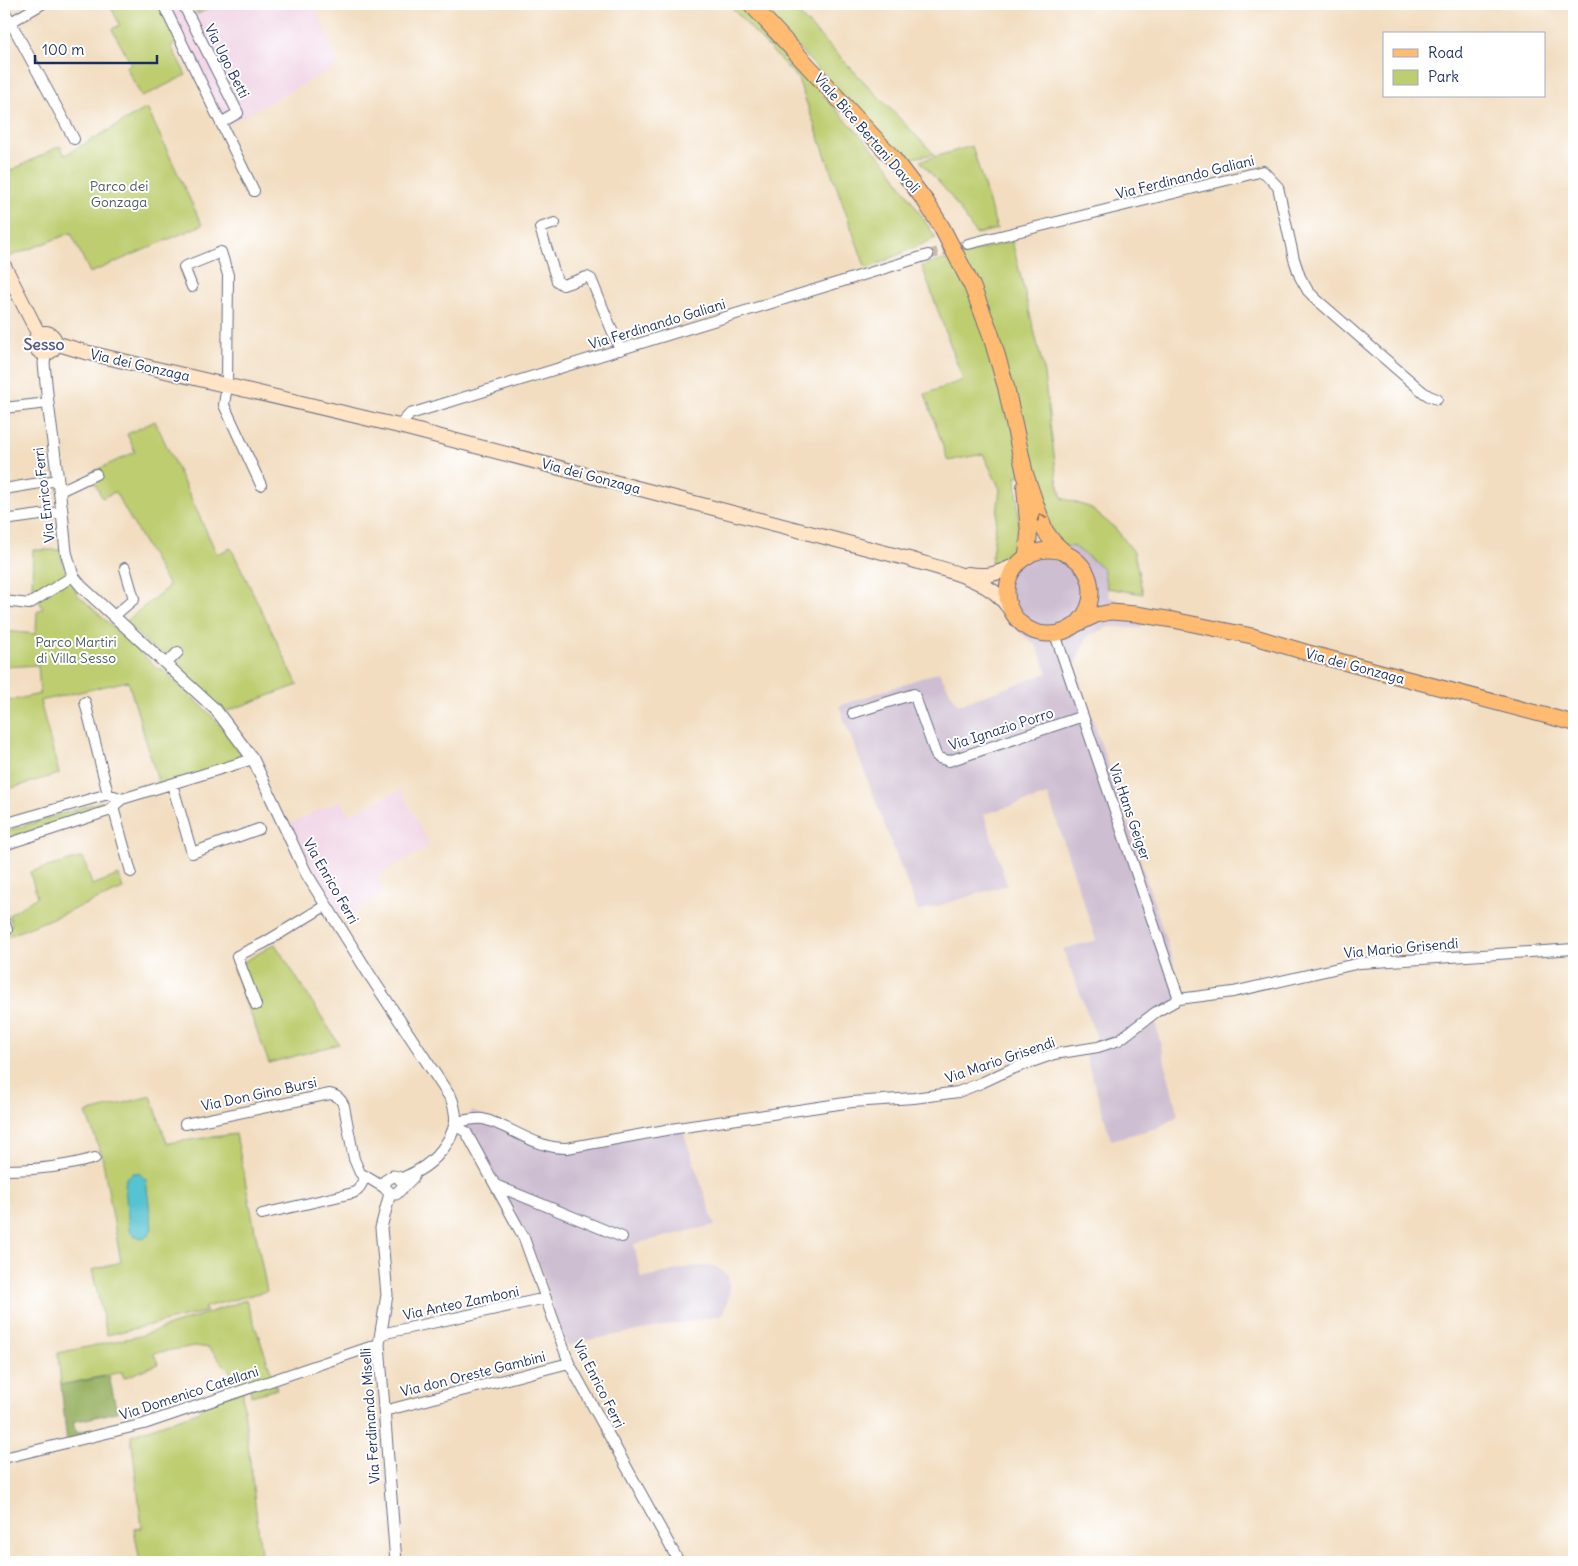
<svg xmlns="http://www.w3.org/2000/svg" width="1578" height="1566" font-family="Delius,sans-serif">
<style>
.built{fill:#f0d0e4}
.industrial{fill:#cebed1}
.green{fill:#bdcd6f;stroke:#6c7e66}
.forest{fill:#96b062;stroke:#587060}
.water{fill:#57c3d0;stroke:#397997}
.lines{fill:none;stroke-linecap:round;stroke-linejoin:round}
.minor-tunnel{stroke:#c7baac;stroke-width:10;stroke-dasharray:10 5;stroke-linecap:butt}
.minor-casing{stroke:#666c80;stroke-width:12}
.tertiary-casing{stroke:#666c80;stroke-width:13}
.secondary-casing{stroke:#666c80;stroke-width:16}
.primary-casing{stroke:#666c80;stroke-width:17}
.trunk-casing{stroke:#666c80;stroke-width:18}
.minor{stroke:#fff;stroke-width:10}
.tertiary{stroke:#fff;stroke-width:11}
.secondary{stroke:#ffe4c6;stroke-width:14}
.primary{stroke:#ffbb71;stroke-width:15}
.trunk{stroke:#ffbb71;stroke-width:16}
.oneway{stroke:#826e67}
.labels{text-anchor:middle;stroke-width:4;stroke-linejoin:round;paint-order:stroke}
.street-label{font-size:14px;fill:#1b2f5e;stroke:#fff}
.park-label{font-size:14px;fill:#4c5e63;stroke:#fff}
.quarter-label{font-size:16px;font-weight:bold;fill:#5e5e89;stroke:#fff}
</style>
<rect width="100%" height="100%" fill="#fff"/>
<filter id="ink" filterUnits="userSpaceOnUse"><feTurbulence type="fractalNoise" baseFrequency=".02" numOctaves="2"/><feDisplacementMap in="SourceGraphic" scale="10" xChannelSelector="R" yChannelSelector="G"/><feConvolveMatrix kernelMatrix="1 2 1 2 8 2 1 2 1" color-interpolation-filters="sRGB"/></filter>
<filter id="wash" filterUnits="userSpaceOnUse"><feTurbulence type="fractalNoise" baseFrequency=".0096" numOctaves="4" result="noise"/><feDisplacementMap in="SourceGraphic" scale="20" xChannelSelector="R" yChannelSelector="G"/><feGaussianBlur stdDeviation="1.12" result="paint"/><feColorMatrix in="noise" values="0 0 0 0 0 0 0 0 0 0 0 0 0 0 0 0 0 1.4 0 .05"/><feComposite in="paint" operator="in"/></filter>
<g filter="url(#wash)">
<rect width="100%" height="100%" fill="#f2ddc0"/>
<path class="built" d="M163,4H314L339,65L224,127Z
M401,790L430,846L376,876L385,892L343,920L311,869L289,824L342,800L349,815Z"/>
<path class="industrial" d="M1042,544L1074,547L1103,568L1109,597L1148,611L1141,628L1109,627L1088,636L1074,665L1135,844L1185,999L1165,1010L1155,1021L1178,1116L1157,1128L1111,1140L1084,1050L1099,1044L1063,949L1096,940L1048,795L984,814L1007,885L918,912L839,706L939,672L958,705L1048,673L1036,645L1009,623L1000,602L1004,567Z
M472,1111L533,1138L557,1147L683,1131L715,1225L634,1244L641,1278L694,1266H715L728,1276L730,1295L722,1315L589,1340L567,1346L554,1312L542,1270L520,1221L466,1127Z"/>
<path class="green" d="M109,4H163L181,41L171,46L186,75L142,97L126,67L131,64L112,29L120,25Z
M192,4H217L198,14Z
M728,4H738L888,165L936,238L866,269L798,79Z
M758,4H789L934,154L901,160Z
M147,108L202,225L90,273L71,233L6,258L4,254V174L60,146L65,155Z
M972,146L997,229L976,234L950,195L920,161Z
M1012,241L1043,367L1057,479L1062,498L1089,507L1115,528L1134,552L1143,594L1107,588L1103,568L1075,547L1062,546L1050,527L1032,474L1016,476L1021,556L1004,567L991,564L1000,489L983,454L948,461L925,394L963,380L922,266Z
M155,421L217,554L231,548L298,685L222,713L125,622L169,586L115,492L102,498L90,473L135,452L127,434Z
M33,550H60L63,563L77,594L158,669H162C190,696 228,726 245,761L160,788L128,681L40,701L59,774L5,790L4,702L40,694L38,665L4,667V631L36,634L37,612L43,608L32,589Z
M103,801L109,804L105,808L4,840V832Z
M83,857L92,885L119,875L123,889L4,938V928L12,925L9,915L37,897L30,872Z
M275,944L339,1044L269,1063L233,968Z
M151,1096L167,1143L236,1134L267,1291L205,1307V1312L107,1335L92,1270L121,1262L102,1156L86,1113Z
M246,1300L277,1389L251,1396L250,1388L243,1390V1402L261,1553L179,1562H140L134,1529L142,1528L131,1435L200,1411L202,1404L246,1389L209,1348L195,1346L154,1353V1357H156L158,1364L124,1378L122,1372L61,1385L58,1353L140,1336Z"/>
<path class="forest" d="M109,1376L117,1412L73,1422L76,1433L120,1423L122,1429L67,1443L61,1385Z"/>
<path class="water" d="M133,1173H139L146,1180L152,1228L149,1235L142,1238L133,1235L129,1230L125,1186L126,1178Z"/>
</g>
<g filter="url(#ink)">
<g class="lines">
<path class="minor-tunnel" d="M928,255L968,244"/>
<defs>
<path id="minor" d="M163,4L254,191
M183,4L238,113L222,122
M4,10L74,139
M4,26L42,4
M555,223L540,228L557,281L563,285L587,277L591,279L620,350
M968,244L1263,171L1278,187L1294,259L1300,277L1308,291L1317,300L1423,392L1429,396L1437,399
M192,287L184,267L221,252L228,275L227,385L224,405L261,485
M4,408L48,403
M399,426L410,414L928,255
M4,489L58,480
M60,491L96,474
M4,520L62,512
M4,601L29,604L73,576
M114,616L134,599L125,568
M1055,634L1179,999
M166,664L178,652
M85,702L108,794
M853,713L914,694L936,755L939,758L949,761L1083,716
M172,784L192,853L259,829
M113,807L131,872
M4,824L108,794L122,799L253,759
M4,845L108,811L122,799
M4,921L7,930
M256,1005L237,956L264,943L325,906
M456,1122C464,1121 475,1118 483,1119C511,1126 536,1149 567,1148L671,1129L852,1102L914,1098L958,1092L981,1083L1009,1070L1054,1054L1098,1047L1119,1040L1156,1012L1179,999L1233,992L1360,963L1574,949
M185,1124L330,1094C338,1096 341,1099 344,1106L354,1159L360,1173L385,1188
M455,1125L466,1132L524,1238L569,1363L679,1562
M4,1170C35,1170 65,1167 95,1158
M495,1185L622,1237
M262,1214L353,1193L358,1190L366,1176
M381,1334L546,1298
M384,1411L569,1363
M4,1458L144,1424L379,1344"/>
<path id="tertiary" d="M46,353L44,363L48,403L62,512L66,552L73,576L82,587L216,710L253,759L306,873L369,974L452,1100C454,1107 457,1116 455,1124C451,1142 435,1161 419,1170C413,1174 407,1176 401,1179
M403,1183L398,1177L393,1176L385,1181V1188L390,1193L396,1194L413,1177
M390,1193L381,1228L387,1295L379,1344L396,1562"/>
<path id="secondary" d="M4,266L39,335
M35 343a10 10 0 1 1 20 0a10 10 0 1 1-20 0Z
M55,343L85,352L399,426L909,559C938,568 969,574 994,592C1000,596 1005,603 1010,609
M967,574C988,577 997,574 1016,565"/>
<path id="primary" d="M1007 592a42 42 0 1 1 84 0a42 42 0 1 1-84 0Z
M1075,625L1096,615L1111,612L1136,614L1173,620L1252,636L1305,652L1574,723"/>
<path id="trunk" d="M751,4L891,156L926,202L942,228L972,286L990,332L1006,387L1025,474L1045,531L1053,542L1065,553
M1025,487L1029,533L1027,556"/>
</defs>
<use href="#minor" class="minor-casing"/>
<use href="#tertiary" class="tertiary-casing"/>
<use href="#secondary" class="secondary-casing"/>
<use href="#primary" class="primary-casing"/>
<use href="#trunk" class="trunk-casing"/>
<use href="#minor" class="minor"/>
<use href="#tertiary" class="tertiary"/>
<use href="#secondary" class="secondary"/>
<use href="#primary" class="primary"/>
<use href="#trunk" class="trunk"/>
</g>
<defs><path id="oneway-chevron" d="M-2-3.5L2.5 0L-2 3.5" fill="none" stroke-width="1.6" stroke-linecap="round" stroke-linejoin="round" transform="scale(1.25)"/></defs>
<use class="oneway" href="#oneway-chevron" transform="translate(1041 517) rotate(-108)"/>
</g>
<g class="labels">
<g class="street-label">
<text transform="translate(227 61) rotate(63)" y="5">Via Ugo Betti</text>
<text transform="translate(867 133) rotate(49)" y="5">Viale Bice Bertani Davoli</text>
<text transform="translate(1185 177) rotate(-14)" y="5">Via Ferdinando Galiani</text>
<text transform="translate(657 324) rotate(-17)" y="5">Via Ferdinando Galiani</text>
<text transform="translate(140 365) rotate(13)" y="5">Via dei Gonzaga</text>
<text transform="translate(591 476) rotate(15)" y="5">Via dei Gonzaga</text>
<text transform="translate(44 495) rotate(-97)" y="5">Via Enrico Ferri</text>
<text transform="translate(1355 666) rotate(15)" y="5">Via dei Gonzaga</text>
<text transform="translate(1001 729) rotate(-18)" y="5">Via Ignazio Porro</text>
<text transform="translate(1130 812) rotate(71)" y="5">Via Hans Geiger</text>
<text transform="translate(331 881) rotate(60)" y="5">Via Enrico Ferri</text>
<text transform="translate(1401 948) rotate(-5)" y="5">Via Mario Grisendi</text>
<text transform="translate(1000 1060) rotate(-19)" y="5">Via Mario Grisendi</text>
<text transform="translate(259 1094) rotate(-12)" y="5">Via Don Gino Bursi</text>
<text transform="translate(461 1303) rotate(-12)" y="5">Via Anteo Zamboni</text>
<text transform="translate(473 1374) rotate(-14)" y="5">Via don Oreste Gambini</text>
<text transform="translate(599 1384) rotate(63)" y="5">Via Enrico Ferri</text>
<text transform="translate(189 1393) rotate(-18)" y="5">Via Domenico Catellani</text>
<text transform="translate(370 1416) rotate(-94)" y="5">Via Ferdinando Miselli</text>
</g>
<g class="park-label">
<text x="119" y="191">Parco dei<tspan x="119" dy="16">Gonzaga</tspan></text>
<text x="76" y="647">Parco Martiri<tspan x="76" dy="16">di Villa Sesso</tspan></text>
</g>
<g class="quarter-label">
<text x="44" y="350">Sesso</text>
</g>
</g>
<rect width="1578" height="1566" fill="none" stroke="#fff" stroke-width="20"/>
<rect x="1383" y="32" width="162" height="65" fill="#ffffff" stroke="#a4acbf"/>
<rect x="1393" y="49" width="25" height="8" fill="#ffbb71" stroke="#a4acbf"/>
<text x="1428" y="58" font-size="15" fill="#1b2f5e">Road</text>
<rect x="1393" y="70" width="25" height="15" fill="#bdcd6f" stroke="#a4acbf"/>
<text x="1428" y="82" font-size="15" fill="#1b2f5e">Park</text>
<path d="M35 55v8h122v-8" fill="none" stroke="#1b2f5e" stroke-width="2.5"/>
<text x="42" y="55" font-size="15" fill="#1b2f5e" stroke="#ffffff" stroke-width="4" paint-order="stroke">100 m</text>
</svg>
